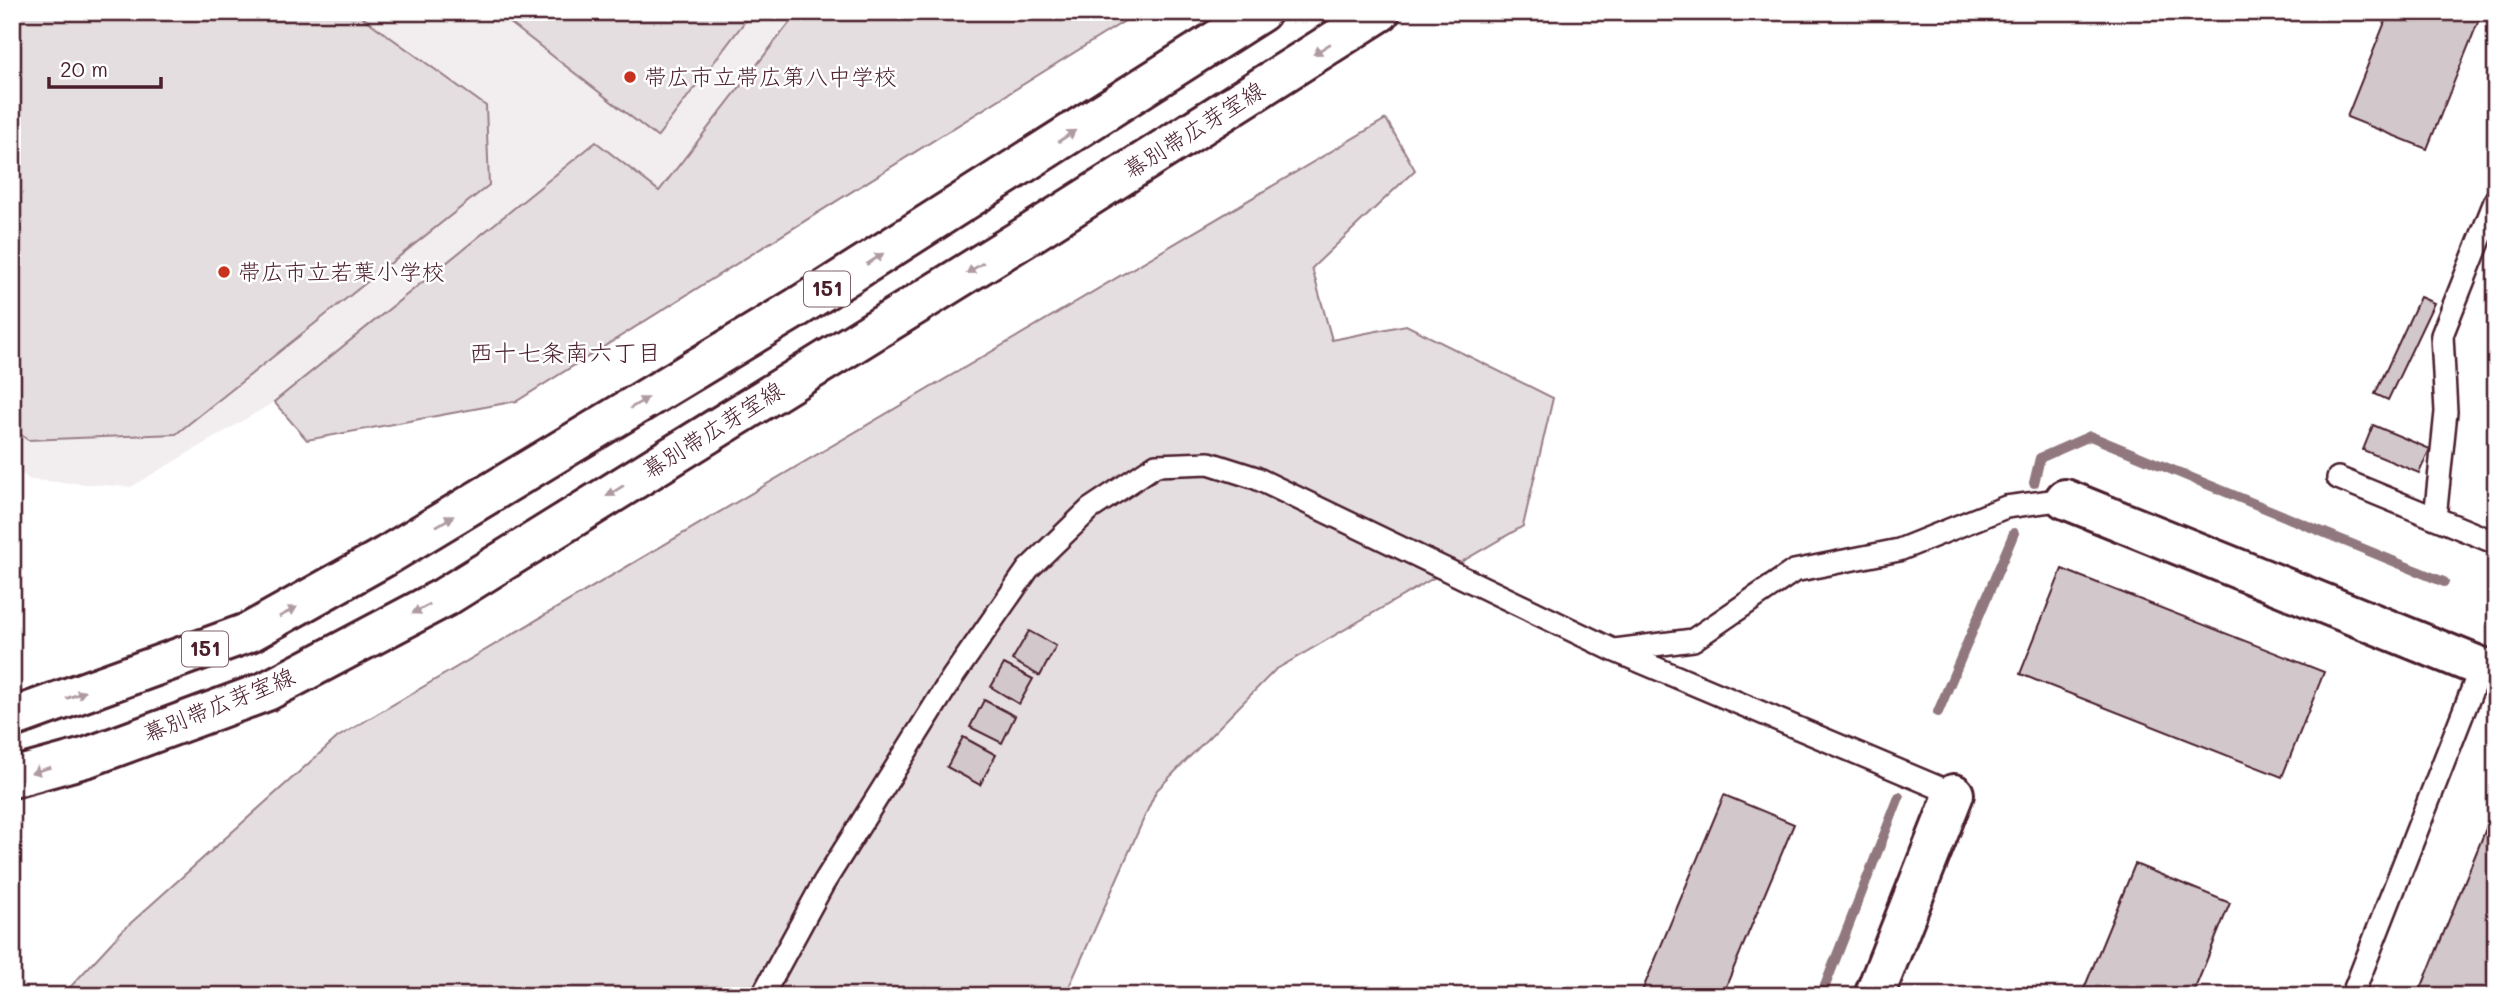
<svg xmlns="http://www.w3.org/2000/svg" width="2508" height="1008" font-family="Mali,'Klee One',sans-serif">
<style>
.built{fill:#f2eeef}
.green{fill:#e5dee0;stroke:#987e86;stroke-width:2}
.lines{fill:none;stroke-linecap:round;stroke-linejoin:round}
.stream{stroke:#91787e;stroke-width:10}
.building{fill:#d2c7cb;stroke:#4a1f2b;stroke-width:2}
.lane-casing{stroke:#4a1f2b;stroke-width:26}
.street-casing{stroke:#4a1f2b;stroke-width:44}
.primary-casing{stroke:#4a1f2b;stroke-width:44}
.lane{stroke:#fff;stroke-width:21}
.street{stroke:#fff;stroke-width:38}
.primary{stroke:#fff;stroke-width:38}
.oneway{fill:#ae9aa0}
.poi-dot{fill:#c8321e;stroke:#fff;stroke-width:2.5}
.labels{text-anchor:middle;stroke-width:5;stroke-linejoin:round;paint-order:stroke}
.shield{fill:#fff;stroke:#80626b;stroke-width:2}
.shield-label{font-size:21px;font-weight:bold;fill:#4a1f2b}
.poi-label{font-size:23px;fill:#4a1f2b;stroke:#fff;text-anchor:start}
.street-label{font-size:23px;fill:#4a1f2b;stroke:#fff}
.neighbourhood-label{font-size:24px;fill:#4a1f2b;stroke:#fff}
</style>
<rect width="100%" height="100%" fill="#fff"/>
<filter id="ink" filterUnits="userSpaceOnUse"><feTurbulence type="fractalNoise" baseFrequency=".0143" numOctaves="2"/><feDisplacementMap in="SourceGraphic" scale="14" xChannelSelector="R" yChannelSelector="G"/><feConvolveMatrix kernelMatrix="1 2 1 2 8 2 1 2 1" color-interpolation-filters="sRGB"/></filter>
<g filter="url(#ink)">
<path class="built" d="M12,12H798L659,191L595,142L274,402L131,487L30,480L12,466Z"/>
<path class="green" d="M12,12H355L486,106L489,185L176,434L28,440L12,428Z
M496,12H752L657,137Z
M798,12H1139L517,401L307,440L274,402L596,142L659,191Z
M1386,119L1415,170L1312,268L1332,340L1406,325L1553,398L1523,526L1275,670L1156,791L1065,996H62L123,930L338,737Z"/>
<g class="lines">
<path class="stream" d="M2034,483L2040,458L2090,436L2444,582
M1938,712L2014,533
M1821,996L1899,797"/>
</g>
<path class="building" d="M2389,12H2482L2427,149L2347,117Z
M2420,297L2434,303L2388,400L2375,394Z
M2373,425L2430,449L2419,473L2363,450Z
M2062,569L2324,672L2282,777L2020,674Z
M1029,631L1056,646L1040,676L1012,660Z
M1004,664L1033,679L1019,704L991,687Z
M984,700L1015,716L1002,743L970,727Z
M963,737L996,755L980,785L947,767Z
M1724,795L1794,824L1722,996H1640Z
M2496,804V996H2418Z
M2135,864L2230,903L2192,996H2081Z"/>
<g class="lines">
<defs>
<path id="lane" d="M2338,478L2496,543
M2435,518L2446,412L2442,335L2496,199
M1615,650L1693,640L1794,571L1899,550L2006,507L2065,499
M762,996L823,884L952,678L1028,569L1090,509L1156,465L1209,463L1256,478L1613,650L1954,794
M2352,996L2481,667"/>
<path id="street" d="M2065,499L2481,667L2496,670
M1874,996L1954,794"/>
<path id="primary" d="M12,718L250,632L386,556L798,307L1261,12
M12,778L88,757L267,691L445,597L1033,232L1380,12"/>
</defs>
<use href="#lane" class="lane-casing"/>
<use href="#street" class="street-casing"/>
<use href="#primary" class="primary-casing"/>
<use href="#lane" class="lane"/>
<use href="#street" class="street"/>
<use href="#primary" class="primary"/>
</g>
<defs><path id="oneway-solid" d="M-6-.8H1V-3.2L6.5 0L1 3.2V.8H-6Z" transform="scale(1.75)"/></defs>
<g class="oneway">
<use href="#oneway-solid" transform="translate(1322 49) rotate(148)"/>
<use href="#oneway-solid" transform="translate(1067 136) rotate(-33)"/>
<use href="#oneway-solid" transform="translate(875 259) rotate(-33)"/>
<use href="#oneway-solid" transform="translate(975 268) rotate(148)"/>
<use href="#oneway-solid" transform="translate(639 403) rotate(-31)"/>
<use href="#oneway-solid" transform="translate(615 491) rotate(148)"/>
<use href="#oneway-solid" transform="translate(445 521) rotate(-31)"/>
<use href="#oneway-solid" transform="translate(421 609) rotate(152)"/>
<use href="#oneway-solid" transform="translate(288 612) rotate(-29)"/>
<use href="#oneway-solid" transform="translate(76 695) rotate(-20)"/>
<use href="#oneway-solid" transform="translate(41 770) rotate(164)"/>
</g>
</g>
<g class="poi-dot">
<circle cx="630" cy="77" r="7"/>
<circle cx="224" cy="272" r="7"/>
</g>
<g class="labels">
<g class="shield">
<rect x="804" y="271.5" width="46" height="35" rx="5"/>
<rect x="182" y="631.5" width="46" height="35" rx="5"/>
</g>
<g class="shield-label">
<text x="827" y="296">151</text>
<text x="205" y="656">151</text>
</g>
<g class="poi-label">
<text x="644" y="85">帯広市立帯広第八中学校</text>
<text x="238" y="280">帯広市立若葉小学校</text>
</g>
<g class="street-label">
<text transform="translate(1194 130) rotate(-32)" y="8">幕別帯広芽室線</text>
<text transform="translate(713 430) rotate(-32)" y="8">幕別帯広芽室線</text>
<text transform="translate(219 705) rotate(-22)" y="8">幕別帯広芽室線</text>
</g>
<g class="neighbourhood-label">
<text x="565" y="361">西十七条南六丁目</text>
</g>
</g>
<rect width="2508" height="1008" fill="none" stroke="#fff" stroke-width="42"/>
<rect x="21" y="21" width="2466" height="966" fill="none" stroke="#4a1f2b" stroke-width="2.5" filter="url(#ink)"/>
<path d="M49 77v10h112v-10" fill="none" stroke="#4a1f2b" stroke-width="3.5"/>
<text x="60" y="77" font-size="21" fill="#4a1f2b" stroke="#ffffff" stroke-width="5" paint-order="stroke">20 m</text>
</svg>
